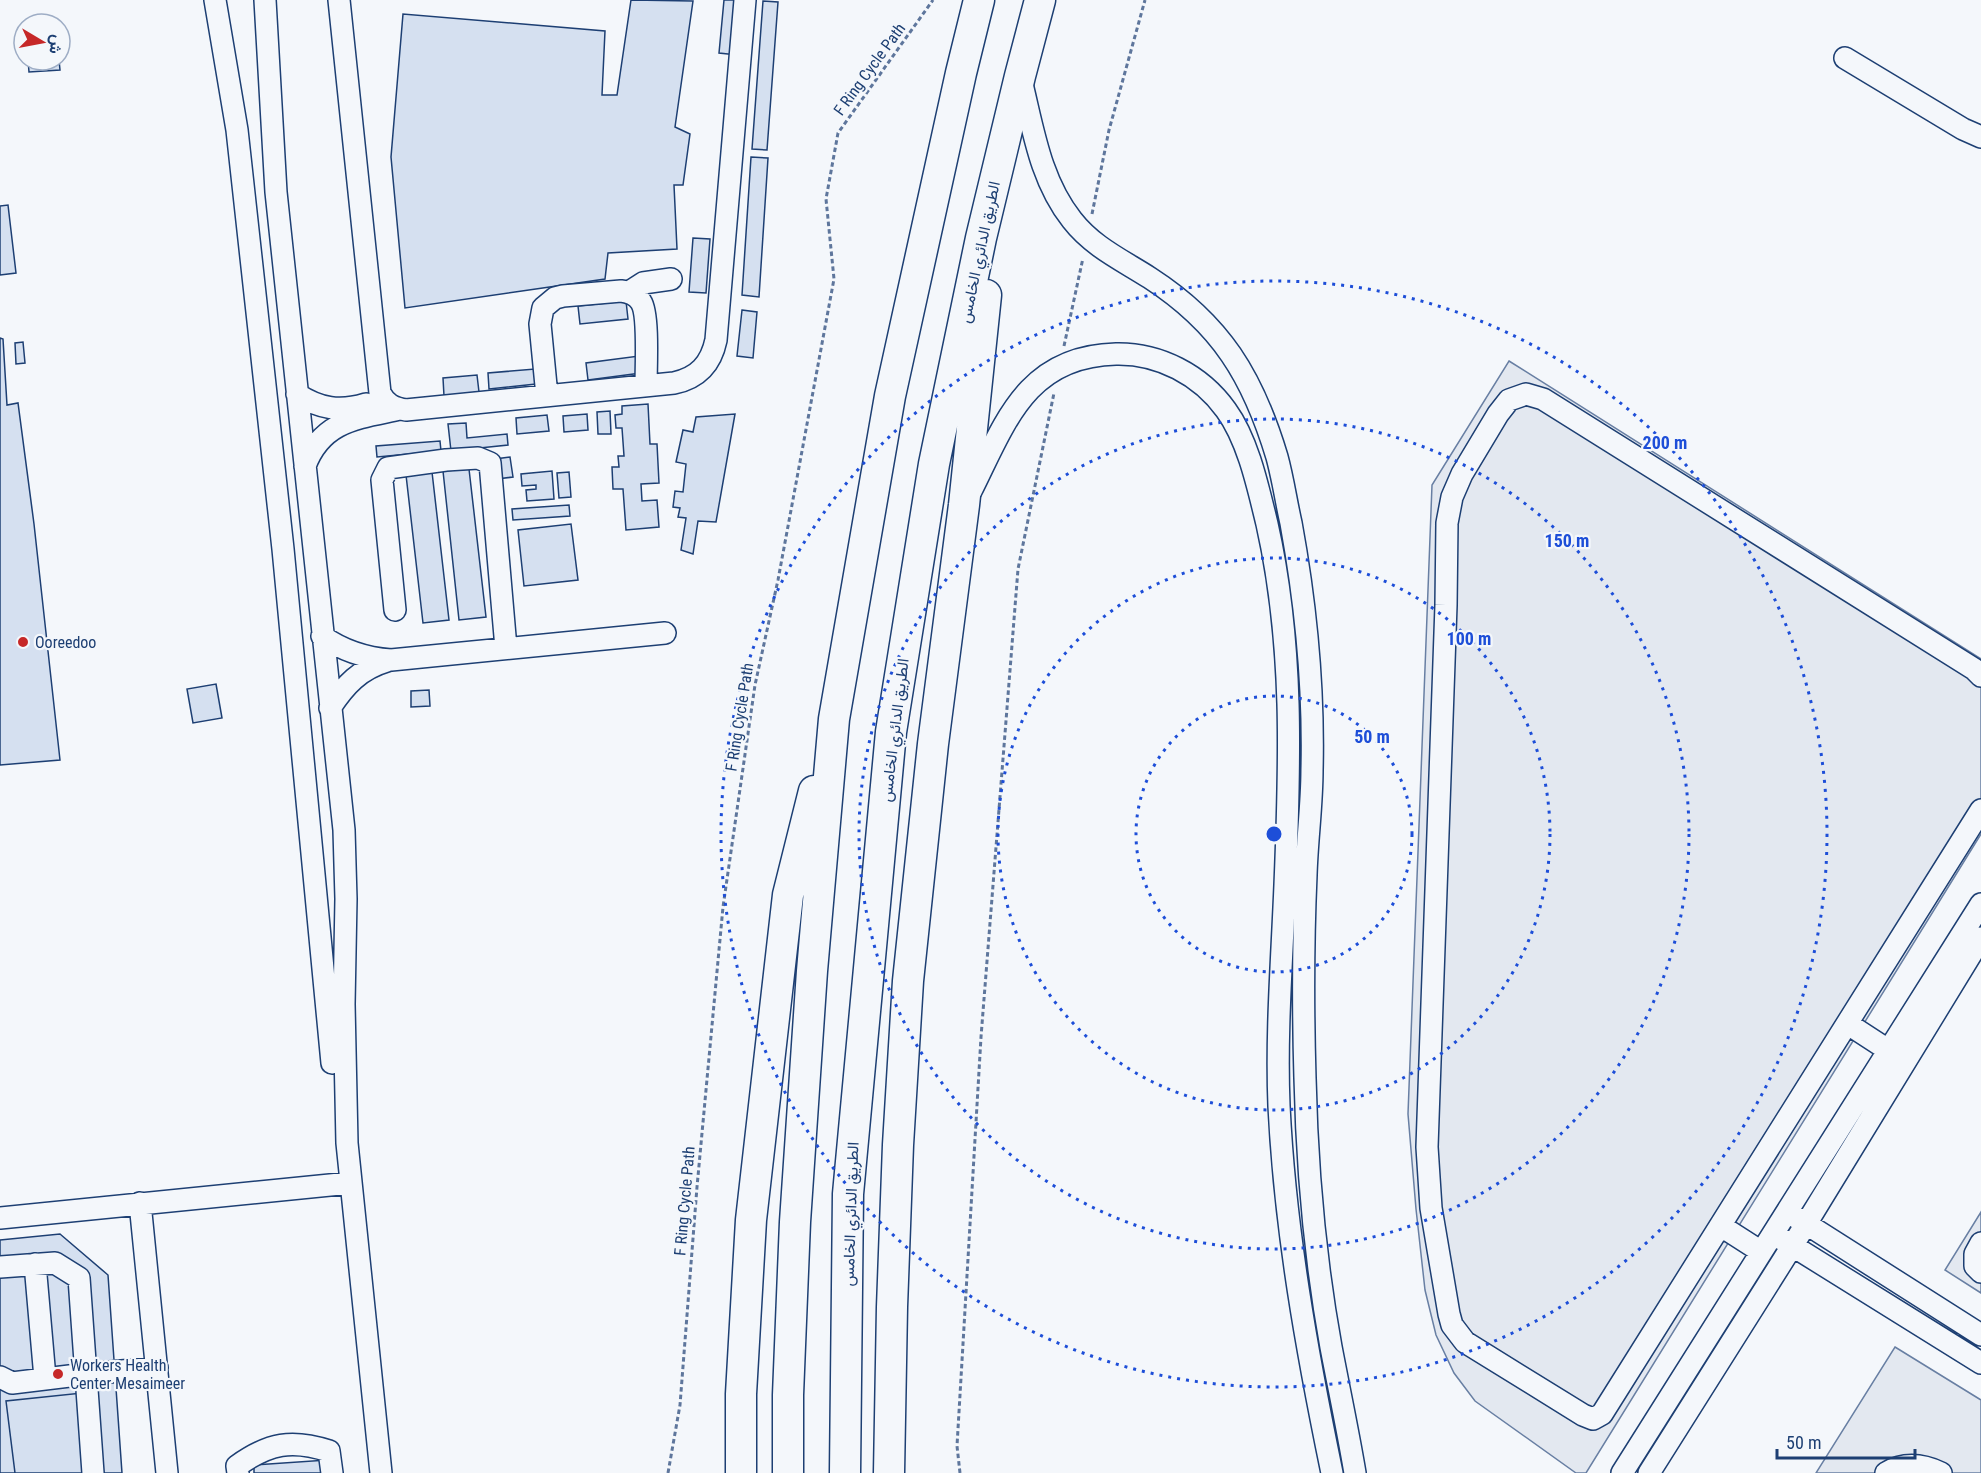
<svg xmlns="http://www.w3.org/2000/svg" width="1981" height="1473" font-family="'Roboto Condensed',Vazirmatn,sans-serif">
<style>
.parking{fill:#e3e8f0;stroke:#687fa3;stroke-width:1.5}
.building{fill:#d5e0f0;stroke:#1d3f73;stroke-width:1.5}
.lines{fill:none;stroke-linecap:round;stroke-linejoin:round}
.minor-casing{stroke:#1d3f73;stroke-width:24}
.highway-casing{stroke:#1d3f73;stroke-width:33}
.path{stroke:#5e769c;stroke-width:3;stroke-dasharray:4.5 3;stroke-linecap:butt}
.minor{stroke:#f4f7fb;stroke-width:21}
.highway{stroke:#f4f7fb;stroke-width:30}
.ring{fill:none;stroke:#1d4ed8;stroke-width:3;stroke-dasharray:3 6}
.poi-dot{fill:#c62828;stroke:#f4f7fb;stroke-width:2}
.labels{text-anchor:middle;stroke-width:4.5;stroke-linejoin:round;paint-order:stroke}
.street-label{font-size:16px;fill:#1d3f73;stroke:#f4f7fb}
.poi-label{font-size:16px;fill:#1d3f73;stroke:#f4f7fb;text-anchor:start}
.centre{fill:#1d4ed8;stroke:#f4f7fb;stroke-width:3}
.ring-label{font-size:18px;text-anchor:middle;font-weight:bold;fill:#1d4ed8;stroke:#f4f7fb;stroke-width:4.5;stroke-linejoin:round;paint-order:stroke}
</style>
<rect width="100%" height="100%" fill="#f4f7fb"/>
<path class="parking" d="M1509,361L1981,659V834L1586,1473H1576L1475,1401L1454,1373L1436,1335L1425,1290L1416,1209L1408,1114L1432,485Z
M1981,1212V1293L1945,1270Z
M1895,1347L1981,1400V1473H1816Z"/>
<path class="building" d="M631,0L693,1L675,127L690,134L683,185H674L677,249L608,253L605,279L405,308L391,157L403,14L605,31L602,95H617Z
M724,0H741L737,55L719,53Z
M763,1L778,2L767,150L752,149Z
M28,60H59L60,70L29,72Z
M751,157L768,158L759,297L742,295Z
M8,205L16,273L0,275V206Z
M693,238L710,239L706,293L689,292Z
M626,301L628,319L580,324L578,306Z
M742,310L757,312L753,358L737,356Z
M0,338L3,339L7,405L18,403L34,524L60,760L0,765Z
M23,342L25,363L16,364L15,343Z
M639,356L641,373L588,380L586,363Z
M535,369L536,384L489,389L488,373Z
M477,375L479,392L444,396L443,378Z
M648,404L650,444H657L659,483L641,484L642,501L657,500L659,527L626,530L623,489H613L612,467H619L618,456H624L622,428H616L615,415L622,414V406Z
M610,411L611,434H598L597,412Z
M587,414L588,430L564,432L563,416Z
M735,414L716,522L698,521L693,554L681,550L686,518L678,517L680,508L673,507L675,491L683,492L686,464L676,462L683,430L693,432L696,417Z
M547,415L549,431L517,434L516,418Z
M466,423L467,438L507,434L508,445L451,451L448,424Z
M440,441L441,451L377,457L376,446Z
M510,457L513,477L497,479L495,459Z
M469,469L486,617L459,620L443,471Z
M552,471L554,499L527,501L526,490L536,489V485L522,486L521,474Z
M432,472L449,620L423,623L406,475Z
M569,472L571,497L559,498L557,473Z
M569,505L570,516L513,520L512,509Z
M571,524L578,580L524,586L518,530Z
M216,684L222,718L193,723L187,689Z
M429,690L430,706L411,707V691Z
M60,1234L108,1275L122,1473H0V1240Z
M82,1393L90,1473H15L6,1401Z
M327,1460L328,1473H254V1465Z"/>
<g class="lines">
<defs>
<path id="minor" d="M215,0L237,130L283,549L332,1063
M265,0L276,192L344,830L346,899L344,1004L347,1143L381,1473
M339,0L380,393C386,404 393,408 406,410L674,383C698,378 711,364 716,340L745,0
M1845,58L1963,129L1981,137
M1021,80C1033,128 1040,180 1072,220C1093,247 1122,260 1150,278C1221,324 1253,377 1277,457C1283,479 1286,501 1291,523C1306,605 1314,688 1312,770C1312,805 1307,840 1306,875C1303,943 1303,1011 1305,1078C1307,1168 1315,1259 1331,1347C1339,1389 1348,1431 1355,1473
M629,292L643,283L671,279
M297,394C320,409 340,412 366,404
M547,396L540,324L543,308L555,298L563,296L621,291C629,292 637,295 641,302C649,314 646,369 646,385
M305,466C322,420 359,418 400,409
M971,491C1005,423 1026,356 1116,354C1159,353 1201,375 1226,410C1248,440 1258,487 1267,524C1294,644 1290,763 1285,885C1282,959 1276,1033 1279,1106C1285,1230 1307,1352 1332,1473
M395,610L382,480L388,468L446,460L478,458L490,463L506,648
M322,636C343,651 364,658 391,660L665,633
M1981,676L1974,669L1543,399L1526,394L1509,400L1498,414L1462,474L1452,497L1447,523L1446,605L1427,1147L1431,1208L1449,1314L1452,1325L1465,1342L1583,1415L1593,1419L1602,1414L1981,810
M330,708C345,685 360,669 387,661
M1848,1024L1888,1050
M140,1203L167,1473
M1794,1216L1981,1335
M0,1218L350,1183
M1721,1226L1760,1251
M1780,1238L1981,1363
M1981,1243L1975,1254V1266L1981,1272
M35,1264L45,1378
M0,1267L55,1263L79,1278L93,1473
M0,1377L12,1383L86,1374L157,1368
M238,1473L237,1466C269,1443 292,1439 329,1451L332,1473
M1622,1473L1981,904
M1649,1473L1806,1224L1981,938
M1886,1473C1904,1462 1922,1464 1941,1473"/>
<path id="highway" d="M741,1473V1394L751,1220L788,895L814,791
M788,1473V1395L795,1222L812,971L834,719L890,396L961,73L979,0
M845,1473L848,1194L891,732L934,464L981,238L1020,76L1040,0
M889,1473L892,1307L898,1145L908,981L933,744L964,505L986,295"/>
</defs>
<use href="#minor" class="minor-casing"/>
<use href="#highway" class="highway-casing"/>
<path class="path" d="M1092,214L1109,130L1145,0
M1064,346L1083,258
M668,1473L680,1405L697,1187L723,907L755,685L778,580L834,279L826,199L838,133L933,0
M960,1473L957,1446L981,1037L1018,569L1054,393"/>
<use href="#minor" class="minor"/>
<use href="#highway" class="highway"/>
</g>
<g class="ring">
<circle cx="1274" cy="834" r="138"/>
<circle cx="1274" cy="834" r="276"/>
<circle cx="1274" cy="834" r="415"/>
<circle cx="1274" cy="834" r="553"/>
</g>
<g class="poi-dot">
<circle cx="23" cy="642" r="6"/>
<circle cx="58" cy="1374" r="6"/>
</g>
<g class="labels">
<g class="street-label">
<text transform="translate(869 69) rotate(-54)" y="6">F Ring Cycle Path</text>
<text transform="translate(979 252) rotate(-78)" y="6">الطريق الدائري الخامس</text>
<text transform="translate(739 717) rotate(-81)" y="6">F Ring Cycle Path</text>
<text transform="translate(894 730) rotate(-83)" y="6">الطريق الدائري الخامس</text>
<text transform="translate(684 1201) rotate(-85)" y="6">F Ring Cycle Path</text>
<text transform="translate(850 1214) rotate(-88)" y="6">الطريق الدائري الخامس</text>
</g>
<g class="poi-label">
<text x="35" y="648">Ooreedoo</text>
<text x="70" y="1371">Workers Health<tspan x="70" dy="18">Center Mesaimeer</tspan></text>
</g>
</g>
<circle cx="1274" cy="834" r="9" class="centre"/>
<g class="ring-label">
<text x="1665" y="449">200 m</text>
<text x="1567" y="547">150 m</text>
<text x="1469" y="645">100 m</text>
<text x="1372" y="743">50 m</text>
</g>
<g transform="translate(42 42) rotate(100)"><circle r="28" fill="#f4f7fb" stroke="#9eadc5" stroke-width="1.5"/>
<path d="M0-4.5L10 22L0 15L-10 22Z" fill="#c62828"/>
<text y="-9" font-size="16" font-weight="bold" text-anchor="middle" fill="#1d3f73">ش</text>
</g>
<path d="M1777 1449v9h138v-9" fill="none" stroke="#1d3f73" stroke-width="3"/>
<text x="1786" y="1449" font-size="18" fill="#1d3f73" stroke="#f4f7fb" stroke-width="4.5" paint-order="stroke">50 m</text>
</svg>
